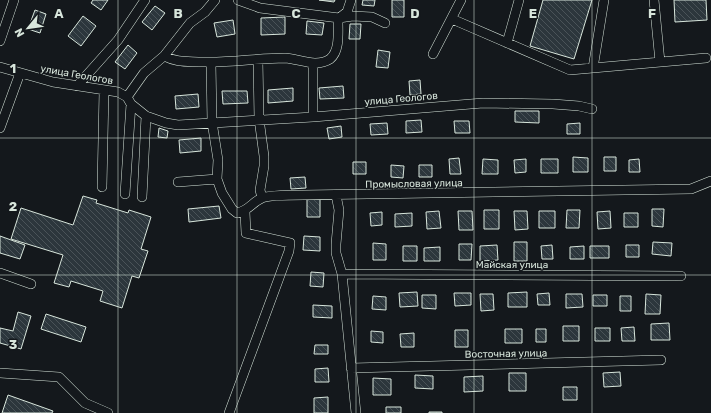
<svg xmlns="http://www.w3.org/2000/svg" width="711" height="413" font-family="Rubik,sans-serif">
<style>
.building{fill:url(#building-back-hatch);stroke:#d8e6dc}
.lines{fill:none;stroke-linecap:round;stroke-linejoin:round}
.minor-casing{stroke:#d8e6dc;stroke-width:10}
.minor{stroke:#14181c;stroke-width:9}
.grid{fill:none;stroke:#d8e6dc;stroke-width:1;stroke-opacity:0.55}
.labels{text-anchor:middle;stroke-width:3;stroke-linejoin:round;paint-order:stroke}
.street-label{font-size:10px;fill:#d8e6dc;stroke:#14181c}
.grid-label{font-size:13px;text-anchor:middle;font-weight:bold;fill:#d8e6dc;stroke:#14181c;stroke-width:3;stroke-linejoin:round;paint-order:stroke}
</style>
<defs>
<pattern id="building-back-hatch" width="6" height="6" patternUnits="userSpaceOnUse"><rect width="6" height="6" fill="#2c363c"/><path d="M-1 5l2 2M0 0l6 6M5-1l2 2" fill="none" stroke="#4a5358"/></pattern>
</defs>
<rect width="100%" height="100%" fill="#14181c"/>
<path class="building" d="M93,0H108L101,10L91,3Z
M319,0H335L334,2Z
M363,0H375L374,6L362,5Z
M392,0H404V17H392Z
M543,0H592L574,59L530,46Z
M674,0H706L707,20L675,22Z
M155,6L165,13L152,30L142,22Z
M35,10L46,14L40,33L28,29Z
M83,16L96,26L81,46L68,36Z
M285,17V34L261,35V18Z
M233,20L235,34L217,37L214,23Z
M307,21L324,23L322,35L306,34Z
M350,24H361L360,39H349Z
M128,45L137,53L125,69L115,62Z
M378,50L390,52L388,68L376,67Z
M420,80L421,94L410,95L409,81Z
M343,86L344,98L320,99L319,88Z
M293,88V101L268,103V90Z
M222,91H247L248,103L223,104Z
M198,94L199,107L176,109L175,96Z
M515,111H539V123L515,122Z
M421,120L422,132L406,133V121Z
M454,121H469L470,133H455Z
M387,123L388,134L371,135L370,124Z
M580,123V134H567V124Z
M341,126L342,137L329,139L327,128Z
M159,128L168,131L167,138L158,137Z
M201,138V151L180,153L179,140Z
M573,157L588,158V172H573Z
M604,157H616V171H604Z
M459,158L461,174H450L449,159Z
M483,159L498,160V174H482Z
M526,159V172L515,173L514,160Z
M541,159H558V173H541Z
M639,159L640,172H629V160Z
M353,162H366V174H353Z
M391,165L404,166L403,178L391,177Z
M419,165H432V177H419Z
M305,177L306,188L291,189L290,178Z
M83,196L97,200L96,203L128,213L129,210L151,217L141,249L148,251L139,278L132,276L122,308L100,301L103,291L71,281L69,287L54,283L63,255L11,239L21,208L73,225Z
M320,198V217H307V199Z
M219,206L221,218L189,222L188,209Z
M652,209H664L663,227L652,226Z
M484,210H499V229H484Z
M567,210H580L579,228H566Z
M439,211L441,228L427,229L426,212Z
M458,211H472L473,230H459Z
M514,211H527L528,229L515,230Z
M539,211H555V228H539Z
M610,211L611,228L598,229L597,212Z
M382,212V225L371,226L370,213Z
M412,213V226L395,227V214Z
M624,213H638V227H624Z
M0,236L25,245L20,259L0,253Z
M304,236L320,237V251L303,250Z
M514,242H527V261H514Z
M653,242L672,243L671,256L652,254Z
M373,243L386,244V260H373Z
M459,244H472L471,260H459Z
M497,245L498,260L480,261V246Z
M552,245L553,259H542L541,246Z
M626,245H639V257H626Z
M403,246H417V261H403Z
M584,246V259H570V247Z
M590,246H609V258H590Z
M440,247V261H424V248Z
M311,272L324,273L323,287L310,286Z
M417,292L418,306L400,307L399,293Z
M527,292V307H508V293Z
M454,293H471V305L455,306Z
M549,293L550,305H538L537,294Z
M480,294H493L494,310L481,311Z
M566,294H582L583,307L566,308Z
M646,294L661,295L660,314H645Z
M422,295H436V309L422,308Z
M593,295H607V306H593Z
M373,296L386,297V310L372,309Z
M620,296H631V311H620Z
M313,305L332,306V318L313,317Z
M18,312L31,316L21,349L0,343V328L13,331Z
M46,314L86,327L81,342L41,329Z
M669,323L670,340H651V324Z
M563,326H579V341H563Z
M634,327L635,341H622L621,328Z
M595,328H610V341H595Z
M505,329H522V343H505Z
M536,329H546V342H536Z
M455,330H468V347H455Z
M371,331L383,332V343L371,342Z
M414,333V347H401L400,334Z
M315,345H328V354H314Z
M328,368L329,382H315V369Z
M620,372L621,386L604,387L603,373Z
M509,373H526V391H509Z
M415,375L433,376V389L415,388Z
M483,376V391L464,392V377Z
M373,378L391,379V395H373Z
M563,387H577V400H563Z
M8,395L53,411L52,413H2Z
M328,397V413H314V398Z
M386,407H401V413H386Z
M429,412H442V413H429Z"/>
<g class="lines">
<defs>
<path id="minor" d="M238,0L260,8L339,18L353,16L372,17L385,23
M654,0L660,62
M452,19L570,70L706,58
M0,41L14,0
M507,43L519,0
M433,54L461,0
M164,56C178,63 187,61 203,62C230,63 258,58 285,58C300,59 316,68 330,59C340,51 338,33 338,21L339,18L347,12L351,0
M258,60L259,119L264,156V166L260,190L262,198
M211,63L212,122L218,160L217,179L222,193L232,209L237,213C250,210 252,202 262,198C268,195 295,195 304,195L691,189L711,181
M313,63V117
M0,67L53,82L118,92L127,97L131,104L146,116L166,123L178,125L313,117L483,103L553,104L579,106L592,109
M593,68L604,0
M77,86L118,40L145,0
M127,97L144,73L164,56L190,23L205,12L215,0
M0,128L20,73
M178,182L217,179
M102,187L104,91
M125,194L131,104
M336,195L339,210L336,244V253L342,274L356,413
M142,197L146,116
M0,273L31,284
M342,274L681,276
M351,368L661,360
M0,373L59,377L85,403L108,413
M229,413L289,251L290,243L246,233L245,212"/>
</defs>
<use href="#minor" class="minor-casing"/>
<use href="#minor" class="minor"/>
</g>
<path class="grid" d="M118,0V413M237,0V413M356,0V413M474,0V413M592,0V413M0,138H711M0,275H711"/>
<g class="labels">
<g class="street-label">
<text transform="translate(77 74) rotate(10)" y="4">улица Геологов</text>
<text transform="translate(401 98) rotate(-5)" y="4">улица Геологов</text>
<text transform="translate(414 183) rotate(-1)" y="4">Промысловая улица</text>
<text x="512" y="268">Майская улица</text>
<text transform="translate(506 353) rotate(-1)" y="4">Восточная улица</text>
</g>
</g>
<g class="grid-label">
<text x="59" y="18">A</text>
<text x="178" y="18">B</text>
<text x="296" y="18">C</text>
<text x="415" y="18">D</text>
<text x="533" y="18">E</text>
<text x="652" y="18">F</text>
<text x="13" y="73">1</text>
<text x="13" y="211">2</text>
<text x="13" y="349">3</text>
</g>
<g transform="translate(28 28) rotate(241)" stroke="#14181c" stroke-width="3" paint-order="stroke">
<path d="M0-3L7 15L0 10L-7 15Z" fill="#d8e6dc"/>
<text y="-6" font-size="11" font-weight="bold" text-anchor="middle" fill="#d8e6dc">N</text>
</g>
</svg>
